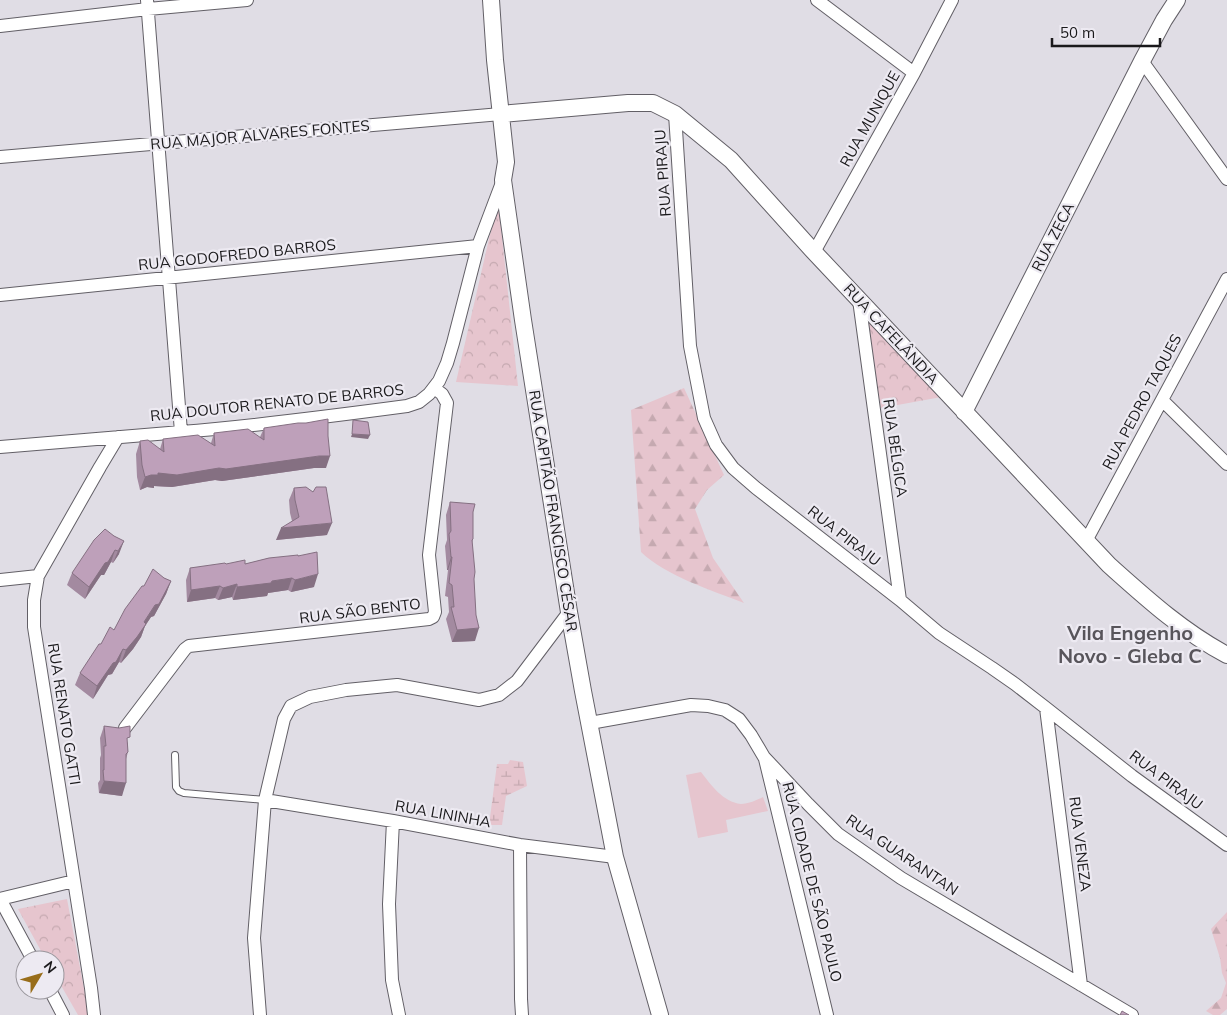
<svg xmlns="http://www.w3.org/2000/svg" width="1227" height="1015" font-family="Mulish,sans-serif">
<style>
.grass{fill:#e6c5ce}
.forest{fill:url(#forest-firs)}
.wetland{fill:url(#wetland-marsh)}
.park{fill:url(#park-crowns)}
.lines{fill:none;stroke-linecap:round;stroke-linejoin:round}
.service-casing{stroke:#625f66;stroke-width:8}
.minor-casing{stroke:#625f66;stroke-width:14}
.tertiary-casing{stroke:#625f66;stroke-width:18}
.service{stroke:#fff;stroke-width:6}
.minor{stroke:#fff;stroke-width:12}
.tertiary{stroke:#fff;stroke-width:16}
.wall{fill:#a38aa0}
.shaded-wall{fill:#857082}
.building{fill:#bea0ba;stroke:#857082}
.labels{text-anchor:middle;stroke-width:4.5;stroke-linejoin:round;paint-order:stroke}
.street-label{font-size:15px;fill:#1a191b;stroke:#edeaf2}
.district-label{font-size:20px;font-weight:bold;fill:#58555b;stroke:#edeaf2}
</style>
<defs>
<pattern id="forest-firs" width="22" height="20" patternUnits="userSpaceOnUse" patternTransform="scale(1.25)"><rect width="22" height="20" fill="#e6c5ce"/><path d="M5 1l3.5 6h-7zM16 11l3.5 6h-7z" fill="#c5a9b0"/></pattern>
<pattern id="wetland-marsh" width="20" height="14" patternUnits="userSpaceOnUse" patternTransform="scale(1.25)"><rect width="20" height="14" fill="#e6c5ce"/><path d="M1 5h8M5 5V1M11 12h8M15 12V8" fill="none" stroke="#c5a9b0"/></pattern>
<pattern id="park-crowns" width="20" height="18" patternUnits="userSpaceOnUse" patternTransform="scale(1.25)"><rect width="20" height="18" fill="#e6c5ce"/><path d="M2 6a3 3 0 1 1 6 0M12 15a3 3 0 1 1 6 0" fill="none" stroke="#c5a9b0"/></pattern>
</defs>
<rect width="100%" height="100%" fill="#e0dde5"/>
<path class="grass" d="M701,772C711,785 723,802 741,804C748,804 757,800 763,797L768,811L726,820L728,832L698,838L686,775Z"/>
<path class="forest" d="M684,388L724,475L707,490L695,509L713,558L744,603C711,590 666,576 641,552L631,410Z
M1227,912V1009L1220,1015H1213L1206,1011L1221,998L1226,983L1222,973L1220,958L1211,929Z"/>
<path class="wetland" d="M510,760L523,762L527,786L506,796L502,825H489L497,764H508Z"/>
<path class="park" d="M498,200L518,386L456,382Z
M862,307L947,396L881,408Z
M67,899L89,1015H78L55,975V960H46L18,909Z"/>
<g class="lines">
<defs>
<path id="service" d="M175,755L176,787L179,791L184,793L265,800"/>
<path id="minor" d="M147,0L181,432
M817,0L914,73
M0,26L148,9L247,0
M1142,61L1227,179
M675,114L690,346L704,418L716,445L733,468L756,488L900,600L939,633L992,668L1015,684L1046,708L1132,776L1227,845
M0,157L501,114
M814,252L914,73L952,0
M0,295L478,246
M859,300L900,600
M1162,400L1227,464
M0,447C60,442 121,437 181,432C257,426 332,416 407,406L419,402L429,394L439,381L447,363L453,343L478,246L503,180
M1086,541L1227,279
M0,580L38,576
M1046,708L1081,985
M590,723L691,705L708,706L725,710L739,719L751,735L764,757L808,804L838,834L901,878L1132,1015
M125,728L185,649L189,646L429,619L433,617L435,612L429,555L447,403L442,394L434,388
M765,759L827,1015
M265,800L393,821L520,845L615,857
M393,821L389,904L392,980L399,1015
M520,845L521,999L522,1015
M0,899L74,881
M0,899L33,960
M50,990L63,1015
M94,1015L91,988L34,627V600L38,576L100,467L118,437
M260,1015L254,938L265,800L284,719L291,706L310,697L346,690L397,685L479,700L499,695L517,681L569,612"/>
<path id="tertiary" d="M491,0L495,60L506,162L503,180L523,320L569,612L583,691L615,857L660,1015
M501,114L628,103H653L675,114L731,160L814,252L1109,565C1146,598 1182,631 1227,655
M964,412L1142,61L1164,20L1177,0"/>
</defs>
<use href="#service" class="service-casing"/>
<use href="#minor" class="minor-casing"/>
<use href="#tertiary" class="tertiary-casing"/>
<use href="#service" class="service"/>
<use href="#minor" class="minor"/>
<use href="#tertiary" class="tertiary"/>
</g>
<path class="wall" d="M264,428L326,468H314L222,481L215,480L172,487L154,486V488L147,487L140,490L137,477L136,454L140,441L160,449L163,439L211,443L214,433L260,437Z
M294,488L327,535L276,540L292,521L290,513L289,500Z
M450,502L473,512V539L472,543L474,579L475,641L452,642L446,619L449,612L448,597L445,596L448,570H447L445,546L447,540L446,515Z
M114,536L119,554L113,563L111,562L104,575H101L85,599L67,585L72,573Z
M269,558L314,587L291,592L288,590L268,593L267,596L233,600L232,597L218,600L215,598L187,602L186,580L190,568L226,564H245Z
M164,578L171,581L166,594L154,616L151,617L145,626L141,637L133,649L121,663L119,662L112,674L108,675L93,699L75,685L80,673L101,644L114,630L144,586Z
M104,726L128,743V752L126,759L122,796L99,793L98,783L100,780V758L101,755L100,738Z"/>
<path class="shaded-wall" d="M352,434L370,435L368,439L351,437Z
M319,456H330L326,468H314L222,481L215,480L172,487L154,486V488L147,487L140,490L145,477L151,475L158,473L219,468Z
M332,523L327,535L276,540L281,528Z
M124,541L119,554L113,563L118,551Z
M115,550L111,562L104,575H101L85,599L89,587L105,563Z
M451,557H452L448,570H447Z
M318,574L314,587L291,592L295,580Z
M292,578L288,590L268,593L267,596L233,600L237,587Z
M171,581L166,594L154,616L151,617L145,626L141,637L133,649L121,663L126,650Z
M237,584L232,597L218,600L223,588Z
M220,586L215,598L187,602L191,590Z
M479,628L475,641L452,642L457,630Z
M123,649L119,662L112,674L108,675L93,699L97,686L113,663Z
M104,781L126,783L122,796L99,793Z"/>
<path class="building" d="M328,419V436L330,456H319L226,469L219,468L177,475L158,473V475H151L145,477L142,465L140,441L148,440L164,452L163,439L198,435L215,446L214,433L248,429L264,440V428L298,423H306Z
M353,420L368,422L370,435L352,434Z
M306,487L313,492L316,487H326L332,523L281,528L299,517L295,500L294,488Z
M450,502L475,504L473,512V539L472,540L475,572L474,579L476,615L479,628L457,630L451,607H454L452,585L449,583L452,557H451L449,534L451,531Z
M105,529L114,536L124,541L118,551L115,550L108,562L105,563L89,587L72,573L94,540Z
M317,552L318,574L295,580L292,578L272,581L271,583L237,587V584L223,588L220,586L191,590L190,568L225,563L226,564L245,560V564L269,558L298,555V556Z
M153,569L164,578L171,581L159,604L155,605L144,622L146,624L137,637L126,650L123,649L116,662L113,663L97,686L80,673L99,644H101L110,627L114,630L125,609L142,586H144Z
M104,726L119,728L130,726V737L127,738L128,752L126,754V783L104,781L103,770H104V746H106Z
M1122,1011L1129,1015H1120Z"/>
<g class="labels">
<g class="street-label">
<text transform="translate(870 119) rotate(-61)" y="5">RUA MUNIQUE</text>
<text transform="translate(260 135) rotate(-5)" y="5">RUA MAJOR ALVARES FONTES</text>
<text transform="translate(663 173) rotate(-94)" y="5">RUA PIRAJU</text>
<text transform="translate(1053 237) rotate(-63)" y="5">RUA ZECA</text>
<text transform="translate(237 255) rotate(-6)" y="5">RUA GODOFREDO BARROS</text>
<text transform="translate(891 334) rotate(47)" y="5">RUA CAFELÂNDIA</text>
<text transform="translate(1142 402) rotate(-62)" y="5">RUA PEDRO TAQUES</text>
<text transform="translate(277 403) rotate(-6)" y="5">RUA DOUTOR RENATO DE BARROS</text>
<text transform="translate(895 448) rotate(82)" y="5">RUA BÉLGICA</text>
<text transform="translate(553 511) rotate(81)" y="5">RUA CAPITÃO FRANCISCO CÉSAR</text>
<text transform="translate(844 536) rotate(38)" y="5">RUA PIRAJU</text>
<text transform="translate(360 611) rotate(-7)" y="5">RUA SÃO BENTO</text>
<text transform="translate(64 714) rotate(81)" y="5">RUA RENATO GATTI</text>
<text transform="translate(1166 780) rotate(37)" y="5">RUA PIRAJU</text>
<text transform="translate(443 814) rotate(10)" y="5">RUA LININHA</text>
<text transform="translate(1080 844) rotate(83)" y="5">RUA VENEZA</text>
<text transform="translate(902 855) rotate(34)" y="5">RUA GUARANTAN</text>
<text transform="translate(812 882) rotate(76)" y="5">RUA CIDADE DE SÃO PAULO</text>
</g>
<g class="district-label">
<text x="1130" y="640">Vila Engenho<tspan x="1130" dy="23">Novo - Gleba C</tspan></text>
</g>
</g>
<g transform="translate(40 975) rotate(52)"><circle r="24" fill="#edeaf2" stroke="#99969c"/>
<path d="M0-4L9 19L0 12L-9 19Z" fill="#986d1a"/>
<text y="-8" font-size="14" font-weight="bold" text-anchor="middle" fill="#1a191b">N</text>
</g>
<path d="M1052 38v8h108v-8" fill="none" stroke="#1a191b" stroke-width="2.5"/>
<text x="1060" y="38" font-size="15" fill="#1a191b" stroke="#edeaf2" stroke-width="4" paint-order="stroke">50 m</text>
</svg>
